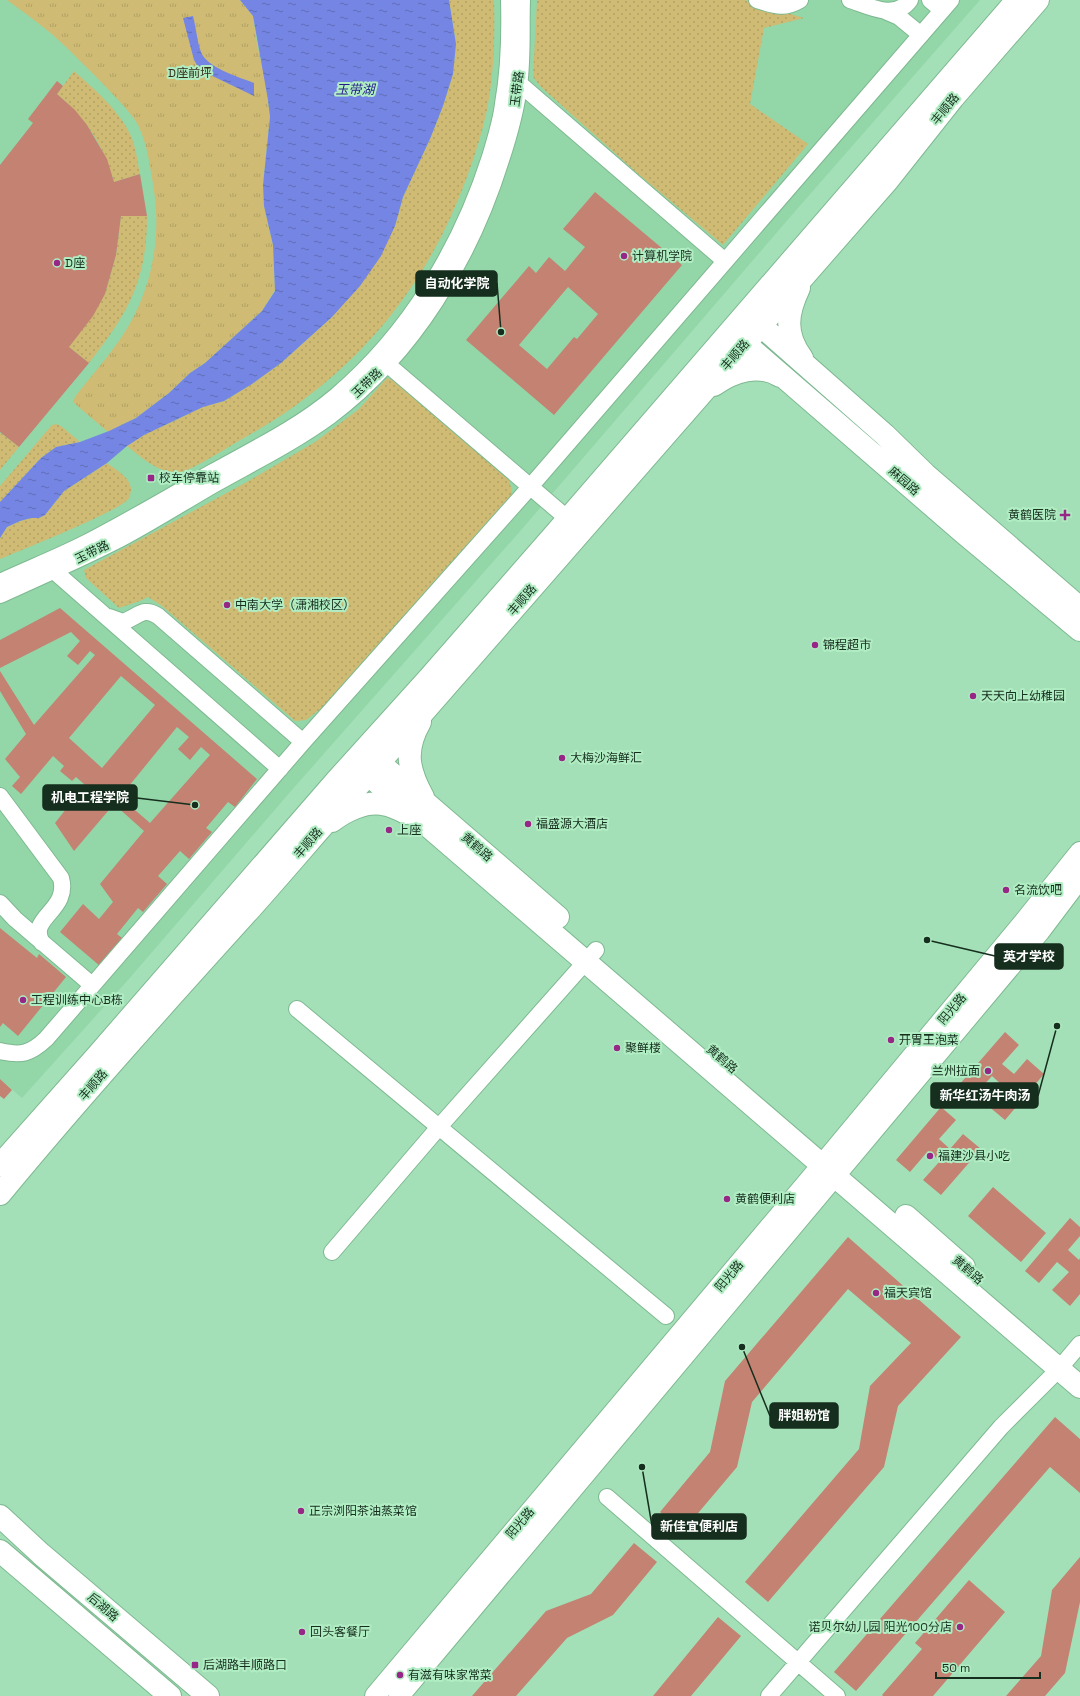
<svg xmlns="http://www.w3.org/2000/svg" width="1080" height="1696" font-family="'Space Grotesk','Noto Sans SC',sans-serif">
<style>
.built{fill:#93d6a8}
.grass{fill:url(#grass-dots)}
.park{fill:url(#park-tufts)}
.water{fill:url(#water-ripples)}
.building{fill:#c38272;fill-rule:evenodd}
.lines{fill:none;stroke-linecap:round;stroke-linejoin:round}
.minor-casing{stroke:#7eb991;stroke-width:18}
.tertiary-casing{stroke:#7eb991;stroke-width:22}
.secondary-casing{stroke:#7eb991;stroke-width:24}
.minor{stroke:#fff;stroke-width:16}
.tertiary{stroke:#fff;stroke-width:20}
.secondary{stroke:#fff;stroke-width:22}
.poi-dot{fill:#972787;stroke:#b1edc3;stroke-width:1.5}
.labels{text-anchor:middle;stroke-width:4;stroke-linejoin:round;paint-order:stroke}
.park-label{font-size:12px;fill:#322c18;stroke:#b1edc3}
.street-label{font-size:12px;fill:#162e1e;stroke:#b1edc3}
.poi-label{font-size:12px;fill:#162e1e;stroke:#b1edc3;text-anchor:start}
.water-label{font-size:13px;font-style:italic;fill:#241e8b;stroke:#b1edc3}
.leader{fill:none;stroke:#162e1e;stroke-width:1.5}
.callout-dot{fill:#162e1e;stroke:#b1edc3;stroke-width:1.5}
.callout{fill:#162e1e;stroke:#162e1e;stroke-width:1.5}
.callout-label{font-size:13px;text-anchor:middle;font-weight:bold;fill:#fff}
</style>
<defs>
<pattern id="grass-dots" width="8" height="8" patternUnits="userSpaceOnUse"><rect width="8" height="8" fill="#cfbb74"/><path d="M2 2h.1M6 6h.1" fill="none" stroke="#b1a164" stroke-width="1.8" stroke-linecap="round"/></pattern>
<pattern id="park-tufts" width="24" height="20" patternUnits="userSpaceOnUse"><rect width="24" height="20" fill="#cfbb74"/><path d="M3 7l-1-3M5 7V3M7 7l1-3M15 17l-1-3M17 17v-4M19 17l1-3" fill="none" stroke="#b1a164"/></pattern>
<pattern id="water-ripples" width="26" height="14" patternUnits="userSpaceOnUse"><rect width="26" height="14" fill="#7585e3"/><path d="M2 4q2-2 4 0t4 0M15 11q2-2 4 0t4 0" fill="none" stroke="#5f6db7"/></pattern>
</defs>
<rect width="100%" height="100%" fill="#a4e0b7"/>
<path class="built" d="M0,0H980L791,216L522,529L291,791L128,980L22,1098L0,1079Z"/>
<path class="grass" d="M449,0H494C495,37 494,74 487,110C482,133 475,155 467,177C425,293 350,380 242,439C230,446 191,471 180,472C159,474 142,458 127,446L144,435L203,407L224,401L252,384L281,363L332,317L395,226L403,197L430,139L443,106L453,74L456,44Z
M537,0H745L804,18L764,28L750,104L808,144L723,245L637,173L541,87L533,77Z
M74,71C94,89 118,109 130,134C136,146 137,160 140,174L114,182C103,144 87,120 57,94Z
M121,216H147C147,281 128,313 89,363L69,347L105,294L116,255Z
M387,378L403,384L508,474L513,497L323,707L306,720L295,721L162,606L148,597L140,601L119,608L86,578L84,570L245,483L315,442L359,409Z
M56,424L61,426L80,442L56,447L41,458L0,502V486L52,425Z
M1,433L19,447L0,470V434Z
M107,463C115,469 131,478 131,489C131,491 130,497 129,498C123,510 19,551 0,559V538L7,527L20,521L31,518H39L45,515L64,491Z"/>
<path class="park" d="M7,0H240L253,16L257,44L266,82L270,117L263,185L264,206L273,245L275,290L262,311L205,363L190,373L169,393L136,418L108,432L75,404L73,401L77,394C89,379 102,364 113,349C151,300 164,239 152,178C149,160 146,141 138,125C130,111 116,98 105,86C88,69 71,51 53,35C39,23 23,12 7,0Z"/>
<path class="water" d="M240,0H449L456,44L453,74L443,106L430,139L403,197L395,226L381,256L360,286L332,317L281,363L252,384L224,401L203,407L144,435L127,446L107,463L64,491L45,515L39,518H31L20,521L7,527L0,538V502L41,458L56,447L80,442L109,431L136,418L169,393L190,373L205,363L262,311L275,291L273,245L264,206L263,185L270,117L268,100L253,16Z
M193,16C196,27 197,41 201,52C207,68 239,77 254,83V96L200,70L194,60L183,18Z"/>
<path class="building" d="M57,81L63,86L57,94L75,110L87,125L107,159L114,182L140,174L147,216H121L116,255L105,294L93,316L69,347L89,363L19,447L0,432V165L33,123L28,119Z
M595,192L682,265L554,415L466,340L529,266L536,273L549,257L565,271L585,247L563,229ZM568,287L598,314L577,339L574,337L547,369L519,345Z
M60,608L257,779L235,807L228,802L206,828L212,832L189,859L180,851L158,876L167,884L143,912L138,908L117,934L122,938L100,966L60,932L83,904L99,919L113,902L100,884L144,831L114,804L74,851L55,823L85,785L76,777L72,781L60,771L64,766L53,756L21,794L12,786L20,777L5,759L26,734L0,691V671L34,725L95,655L90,651L78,665L67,656L80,641L71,632L0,668V640ZM121,676L155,705L102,768L69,738ZM177,727L189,737L178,749L190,760L201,747L210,755L150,823L120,797Z
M0,928L37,958L39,954L66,977L18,1036L3,1023L0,1027Z
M1005,1032L1019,1045L1002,1064L1014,1074L1027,1059L1044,1074L1005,1120L987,1105L1003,1086L992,1076L973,1097L959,1085Z
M0,1079L12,1090L4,1099L0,1096Z
M941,1107L956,1120L939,1139L950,1149L963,1134L981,1149L941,1195L923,1180L940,1161L928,1151L910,1172L896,1160Z
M993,1187L1046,1233L1021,1262L968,1216Z
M1070,1218L1080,1227V1236L1068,1250L1079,1260L1080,1258V1294L1070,1306L1052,1290L1069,1272L1057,1262L1039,1283L1025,1271Z
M848,1237L961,1337L898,1406L884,1467L768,1602L745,1582L859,1449L870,1386L911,1343L848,1289L752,1402L737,1467L683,1531L660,1512L710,1452L725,1381Z
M1055,1417L1080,1439V1493L1050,1467L856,1691L834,1672Z
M634,1543L657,1562L613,1615L567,1638L516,1696H472L546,1611L591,1594Z
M1080,1557V1602L1065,1673L1045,1696H1006L1041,1656L1052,1590Z
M969,1580L1005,1612L933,1696H883L882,1695L922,1649L915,1643Z
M718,1617L741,1636L691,1696H653Z"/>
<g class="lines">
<defs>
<path id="minor" d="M757,0C774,5 783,10 800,0
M850,0C869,6 895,21 910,0
M930,0L942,10
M885,11L899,17L921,35
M513,78L725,261
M380,358L568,519
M54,571L280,769
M0,582C28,569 56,558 84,544C127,522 169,497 211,473C254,449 298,428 336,396C409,334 461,248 490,157C495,140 501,122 503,104C509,70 510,35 509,0
M0,595C40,577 81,559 120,539C152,522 182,503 213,485C252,463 293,443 330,416C414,353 470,259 501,160C509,136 516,111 519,86C523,58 521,28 522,0
M109,617L123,622C138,617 143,606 158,616L303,742
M0,796L61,878C70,911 27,917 42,943
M0,903L15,919L92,985
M297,1009L666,1316
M0,1051C21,1056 30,1054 46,1039L303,742L530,487L951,0
M332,1252L439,1127L596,950
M607,1497L837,1696
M769,1696L1001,1427L1059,1369L1080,1344"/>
<path id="tertiary" d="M375,1696L822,1165L1024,922L1080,852
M399,1696L1040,931L1080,878"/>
<path id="secondary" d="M799,288C787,313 784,334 802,358
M750,316L885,435L925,474L1080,608
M734,334L965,534L1080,630
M714,385C733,371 759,363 780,376
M420,722C404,750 408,770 423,797
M368,753L558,917
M357,765L1080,1387
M332,821C345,811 365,801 382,804C390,805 399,809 406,813
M0,1165L96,1057L337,780L429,678L555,534L1017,0
M0,1194C81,1096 166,1002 251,908C294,860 335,810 379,763L888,180L953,98L1038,0
M906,1216L964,1267
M0,1516L41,1554L208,1696
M0,1551L170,1696"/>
</defs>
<use href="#minor" class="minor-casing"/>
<use href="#tertiary" class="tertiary-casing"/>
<use href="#secondary" class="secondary-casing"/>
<use href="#minor" class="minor"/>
<use href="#tertiary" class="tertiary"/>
<use href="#secondary" class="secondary"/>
</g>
<g class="poi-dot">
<circle cx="624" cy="256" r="4"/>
<circle cx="57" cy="263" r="4"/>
<rect x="147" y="474" width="8" height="8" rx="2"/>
<path d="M1063 509h4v4h4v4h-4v4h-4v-4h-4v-4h4z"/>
<circle cx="227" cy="605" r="4"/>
<circle cx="815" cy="645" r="4"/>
<circle cx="973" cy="696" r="4"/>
<circle cx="562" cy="758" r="4"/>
<circle cx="528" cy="824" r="4"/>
<circle cx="389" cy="830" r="4"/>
<circle cx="1006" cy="890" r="4"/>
<circle cx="23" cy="1000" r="4"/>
<circle cx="891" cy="1040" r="4"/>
<circle cx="617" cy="1048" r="4"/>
<circle cx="988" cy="1071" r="4"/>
<circle cx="930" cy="1156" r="4"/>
<circle cx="727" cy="1199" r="4"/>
<circle cx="876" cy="1293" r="4"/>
<circle cx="301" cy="1511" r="4"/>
<circle cx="960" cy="1627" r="4"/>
<circle cx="302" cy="1632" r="4"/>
<rect x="191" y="1661" width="8" height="8" rx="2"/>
<circle cx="400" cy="1675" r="4"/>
</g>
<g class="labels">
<g class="park-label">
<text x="190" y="77">D座前坪</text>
</g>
<g class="street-label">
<text transform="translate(517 89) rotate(-83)" y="4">玉带路</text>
<text transform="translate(945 109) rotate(-51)" y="4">丰顺路</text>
<text transform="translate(735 355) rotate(-49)" y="4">丰顺路</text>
<text transform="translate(367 383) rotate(-43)" y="4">玉带路</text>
<text transform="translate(904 481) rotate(41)" y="4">麻园路</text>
<text transform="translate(92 552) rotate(-26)" y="4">玉带路</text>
<text transform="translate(522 600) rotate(-49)" y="4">丰顺路</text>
<text transform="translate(308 843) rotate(-49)" y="4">丰顺路</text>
<text transform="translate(477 847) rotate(41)" y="4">黄鹤路</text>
<text transform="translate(952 1009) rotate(-50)" y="4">阳光路</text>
<text transform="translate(722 1059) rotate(41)" y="4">黄鹤路</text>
<text transform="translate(93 1085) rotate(-49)" y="4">丰顺路</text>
<text transform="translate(968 1270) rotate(41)" y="4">黄鹤路</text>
<text transform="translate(729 1276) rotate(-50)" y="4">阳光路</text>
<text transform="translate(520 1523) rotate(-50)" y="4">阳光路</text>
<text transform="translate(103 1607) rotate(41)" y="4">后湖路</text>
</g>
<g class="poi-label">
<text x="632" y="260">计算机学院</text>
<text x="65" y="267">D座</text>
<text x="159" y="482">校车停靠站</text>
<text x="1056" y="519" text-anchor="end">黄鹤医院</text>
<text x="235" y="609">中南大学（潇湘校区）</text>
<text x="823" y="649">锦程超市</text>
<text x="981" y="700">天天向上幼稚园</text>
<text x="570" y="762">大梅沙海鲜汇</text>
<text x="536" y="828">福盛源大酒店</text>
<text x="397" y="834">上座</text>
<text x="1014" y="894">名流饮吧</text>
<text x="31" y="1004">工程训练中心B栋</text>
<text x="899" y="1044">开胃王泡菜</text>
<text x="625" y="1052">聚鲜楼</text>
<text x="980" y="1075" text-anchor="end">兰州拉面</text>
<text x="938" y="1160">福建沙县小吃</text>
<text x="735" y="1203">黄鹤便利店</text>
<text x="884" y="1297">福天宾馆</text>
<text x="309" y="1515">正宗浏阳茶油蒸菜馆</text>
<text x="952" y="1631" text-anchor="end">诺贝尔幼儿园 阳光100分店</text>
<text x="310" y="1636">回头客餐厅</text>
<text x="203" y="1669">后湖路丰顺路口</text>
<text x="408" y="1679">有滋有味家常菜</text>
</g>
<g class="water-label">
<text x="355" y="94">玉带湖</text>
</g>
</g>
<path class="leader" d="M501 332L497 283M195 805L137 798M927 940L995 956M1057 1026L1038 1096M742 1347L770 1416M642 1467L652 1526"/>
<g class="callout-dot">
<circle cx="501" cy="332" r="4"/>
<circle cx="195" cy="805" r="4"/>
<circle cx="927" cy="940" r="4"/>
<circle cx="1057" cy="1026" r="4"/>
<circle cx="742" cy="1347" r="4"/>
<circle cx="642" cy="1467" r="4"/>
</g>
<g class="callout">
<rect x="416" y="271" width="81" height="25" rx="4"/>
<rect x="43" y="785" width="94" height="25" rx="4"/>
<rect x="995" y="944" width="68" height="25" rx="4"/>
<rect x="931" y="1083" width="107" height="25" rx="4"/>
<rect x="770" y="1403" width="68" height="25" rx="4"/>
<rect x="652" y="1514" width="94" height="25" rx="4"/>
</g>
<g class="callout-label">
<text x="457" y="288">自动化学院</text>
<text x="90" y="802">机电工程学院</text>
<text x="1029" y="961">英才学校</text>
<text x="985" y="1100">新华红汤牛肉汤</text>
<text x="804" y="1420">胖姐粉馆</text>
<text x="699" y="1531">新佳宜便利店</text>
</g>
<path d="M936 1672v6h104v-6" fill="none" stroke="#162e1e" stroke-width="2"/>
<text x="942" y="1672" font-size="12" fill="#162e1e" stroke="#b1edc3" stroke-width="3" paint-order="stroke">50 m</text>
</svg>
